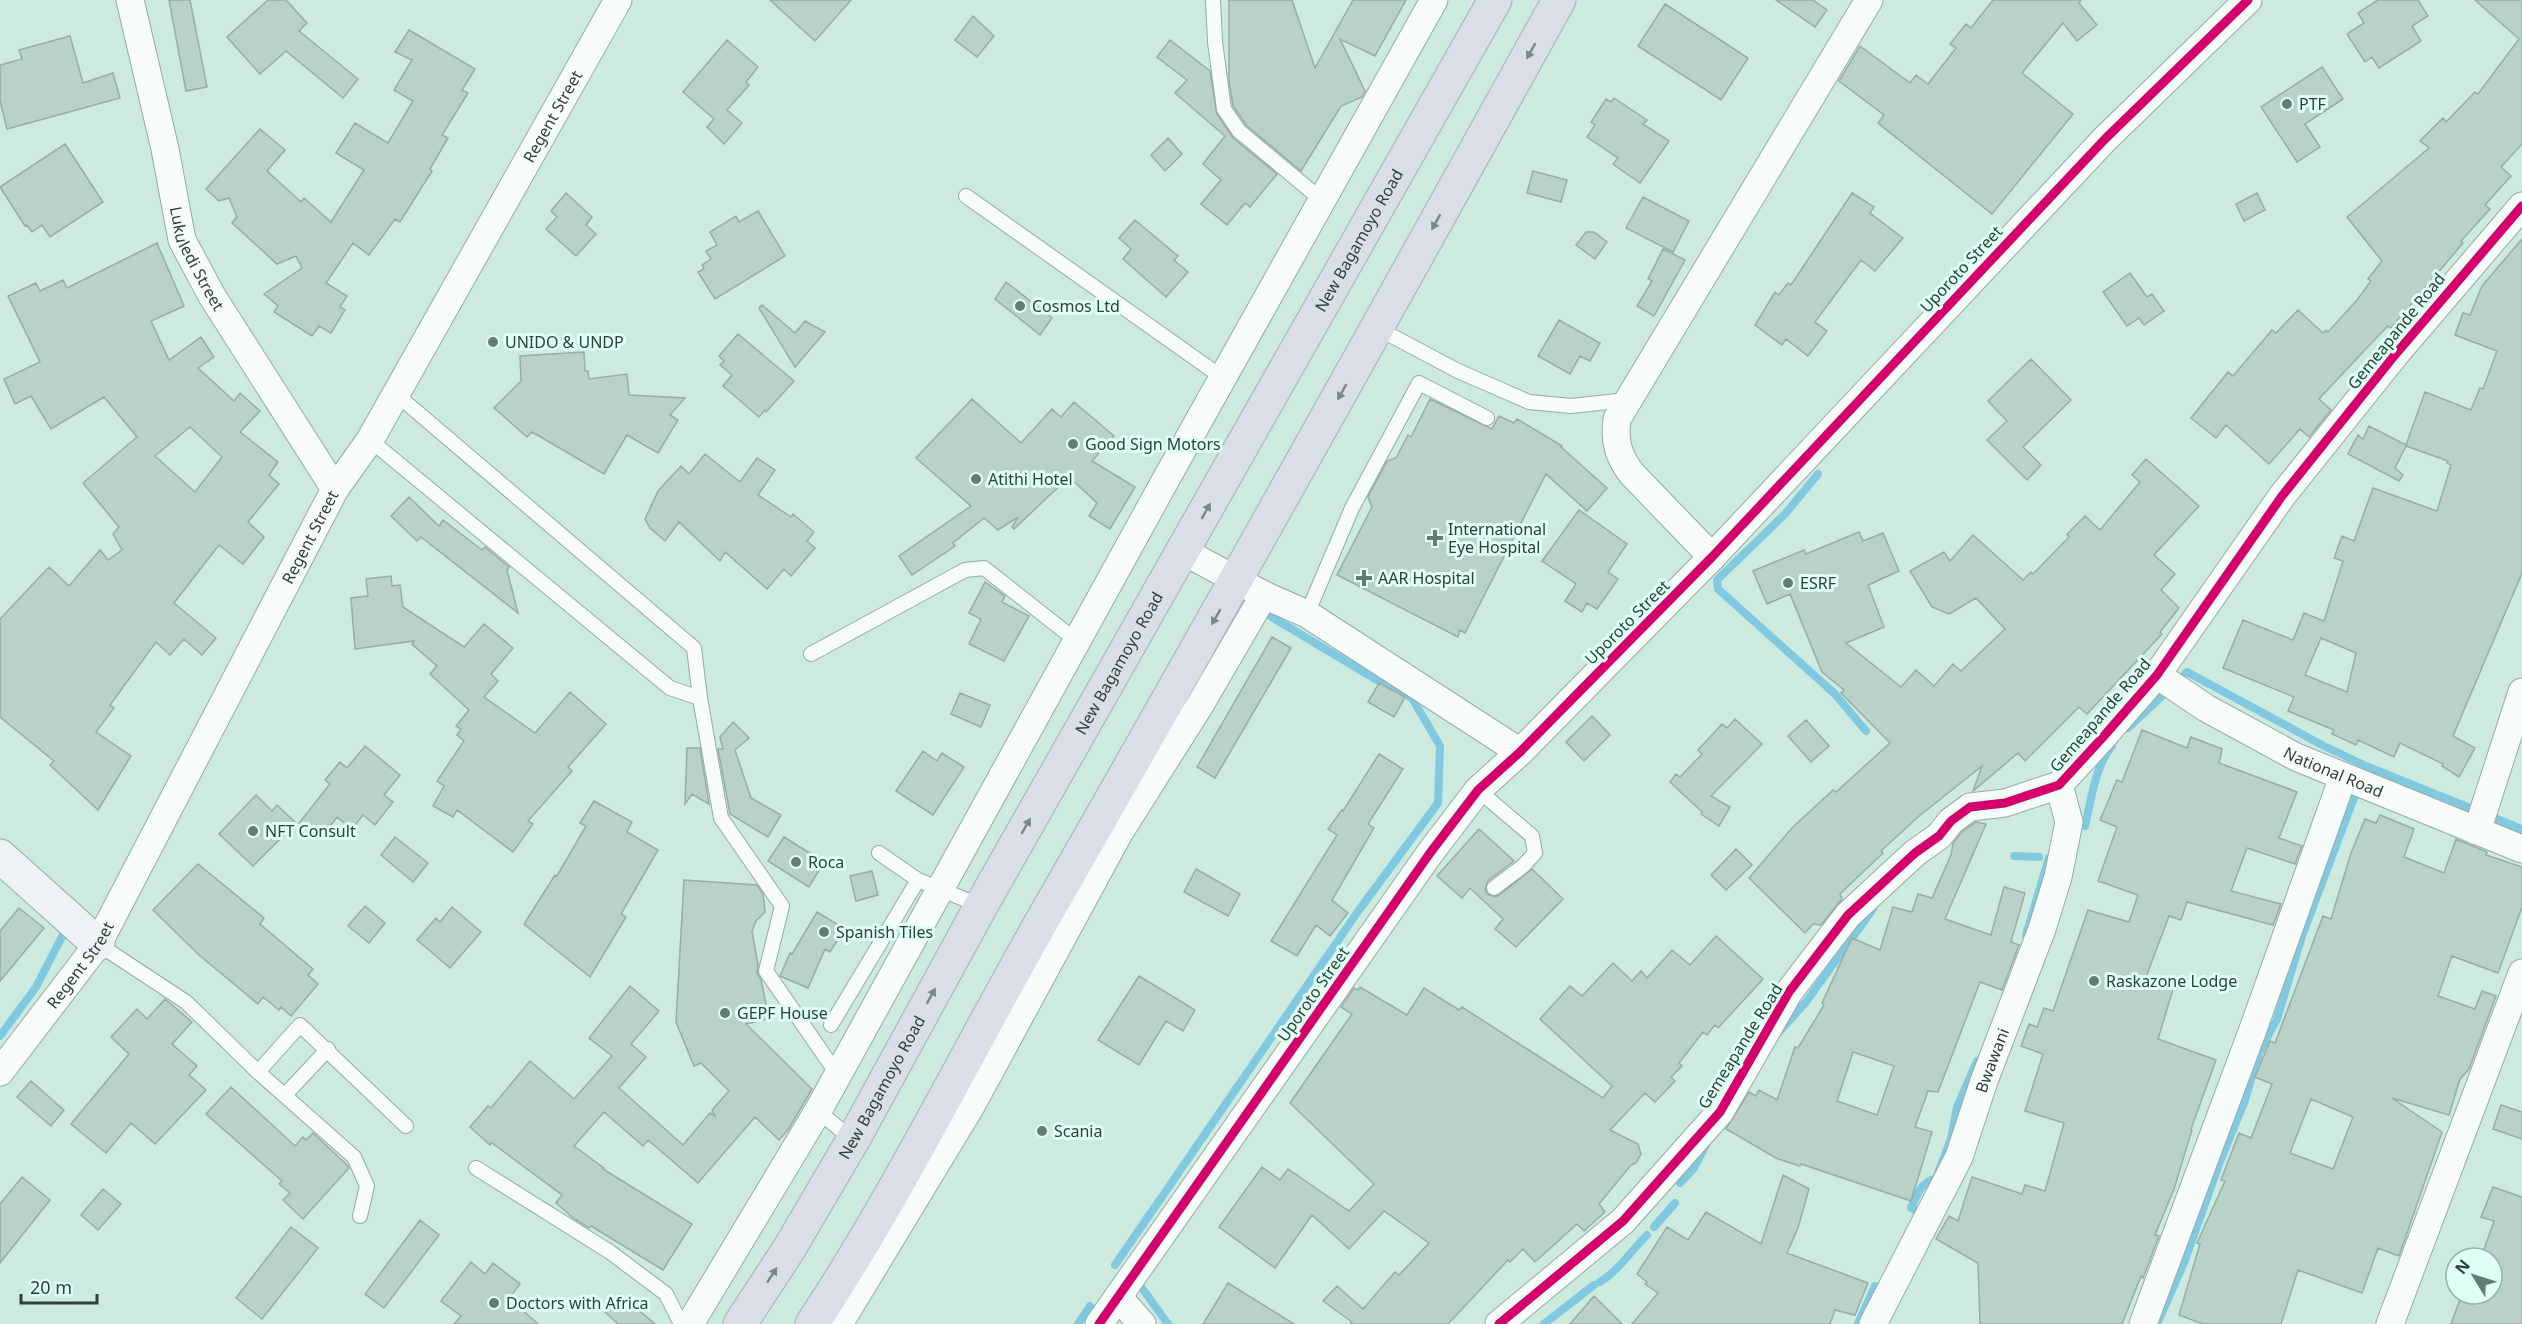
<svg xmlns="http://www.w3.org/2000/svg" width="2522" height="1324" font-family="'Noto Sans',sans-serif">
<style>
.lines{fill:none;stroke-linecap:round;stroke-linejoin:round}
.stream{stroke:#80c9e0;stroke-width:8}
.building{fill:#bad1c8;stroke:#96aea5;stroke-width:1.5;fill-rule:evenodd}
.lane-casing{stroke:#95aca3;stroke-width:16}
.street-casing{stroke:#95aca3;stroke-width:29}
.secondary-casing{stroke:#95aca3;stroke-width:35}
.highway-casing{stroke:#a3b1b5;stroke-width:35}
.lane{stroke:#f7fcfa;stroke-width:14}
.street{stroke:#f7fcfa;stroke-width:27}
.secondary{stroke:#eff2f4;stroke-width:33}
.highway{stroke:#dadee6;stroke-width:33}
.cycleway-casing{stroke:#defff1;stroke-width:13}
.cycleway{stroke:#d6006c;stroke-width:9}
.oneway{fill:#7a8887}
.poi-dot{fill:#647d73;stroke:#defff1;stroke-width:2}
.labels{text-anchor:middle;stroke-width:6;stroke-linejoin:round;paint-order:stroke}
.poi-label{font-size:16px;fill:#2c4239;stroke:#defff1;text-anchor:start}
.street-label{font-size:16px;fill:#2c4239;stroke:#defff1}
</style>
<rect width="100%" height="100%" fill="#cceade"/>
<g class="lines">
<path class="stream" d="M1818,474L1785,514L1717,580L1718,589L1834,693L1866,731
M2185,674L2187,672L2324,746L2366,766L2475,810
M2128,728L2164,694
M2497,819L2522,829
M2085,826C2091,801 2095,766 2112,746
M2014,856L2039,857
M2026,935L2049,858
M1779,1032L1806,1002L1873,909
M0,1036L36,987L66,929
M1680,1183L1694,1168L1706,1145
M1916,1218L1919,1212L1911,1208C1917,1195 1921,1182 1936,1178L1951,1139L1957,1107L1977,1061
M1654,1227L1675,1203
M1115,1265L1359,910L1438,803L1440,746L1412,698L1377,680L1265,613
M1600,1282C1619,1270 1631,1251 1647,1235
M1142,1288L1168,1324
M1078,1324L1090,1306
M1544,1324L1594,1285
M1858,1324L1875,1286
M2157,1324L2184,1263L2221,1159L2244,1103L2259,1053L2277,1019L2302,936L2366,766"/>
</g>
<path class="building" d="M169,0H190L207,87L186,91Z
M268,0H286L307,23L299,31L358,79L343,98L286,51L260,74L227,37Z
M770,0H851L815,41Z
M1229,0H1292L1315,68L1353,0H1406L1375,56L1340,39L1365,91L1362,97L1341,106L1301,171L1246,125L1233,106L1229,81Z
M1776,0H1813L1827,10L1815,27Z
M1993,0H2081L2079,3L2097,25L2077,41L2063,23L2022,73L2073,114L1992,214L1878,123L1884,115L1839,81L1860,46L1910,83L1916,75L1928,84L1956,48L1950,44L1966,24L1971,28Z
M2378,0H2418L2428,16L2412,26L2421,41L2379,68L2372,57L2365,62L2347,34L2364,23L2358,13Z
M2475,0H2522V144L2501,167L2511,176L2485,205L2490,209L2461,241L2463,243L2391,328L2388,326L2378,336L2319,399L2331,410L2309,437L2300,429L2269,464L2226,425L2216,438L2191,418L2228,372L2233,376L2272,330L2276,333L2298,310L2323,333L2326,330L2328,332L2357,300L2371,281L2368,279L2382,261L2347,217L2429,148L2420,141L2443,118L2446,122L2475,92L2478,94L2519,39Z
M1665,4L1748,58L1721,100L1638,46Z
M973,16L994,36L977,57L955,40Z
M409,30L475,69L462,90L468,93L442,135L448,138L430,169L432,171L400,222L395,219L369,255L353,243L326,283L347,296L340,307L345,310L331,333L319,326L312,336L274,312L278,306L264,294L302,268L296,256L277,264L232,223L237,217L229,198L219,201L206,189L260,129L285,150L267,171L301,202L304,198L331,222L364,170L336,153L355,123L388,143L413,101L394,90L412,60L395,52Z
M70,36L83,83L113,73L120,98L7,129L0,101V65L22,59L19,50Z
M727,40L758,67L746,82L749,85L727,110L742,123L724,144L707,127L714,119L683,92Z
M1170,40L1210,71L1217,114L1233,138L1277,174L1250,207L1245,203L1227,225L1201,204L1221,180L1203,164L1225,136L1175,93L1187,80L1157,57Z
M2322,67L2343,99L2305,124L2320,147L2297,162L2261,107Z
M1614,98L1647,120L1643,124L1669,141L1640,183L1613,164L1618,158L1587,137L1595,125L1591,122L1606,99L1611,102Z
M1168,138L1182,154L1165,171L1151,155Z
M65,144L103,202L50,237L42,225L32,232L27,225L25,226L0,187Z
M1533,171L1567,180L1561,202L1527,193Z
M566,193L592,217L586,225L596,234L576,256L546,229L557,217L551,211Z
M1852,193L1874,207L1870,213L1903,238L1875,271L1861,260L1815,322L1827,331L1808,356L1786,339L1782,345L1755,325L1775,292L1779,295L1788,283L1791,285Z
M2257,193L2265,210L2244,221L2236,204Z
M1643,197L1689,221L1673,252L1626,228Z
M758,211L785,256L715,299L698,272L704,269L702,265L711,259L706,251L717,245L710,232L736,216L739,222Z
M1135,220L1178,256L1174,260L1188,272L1166,297L1123,259L1131,249L1119,238Z
M1586,232H1594L1607,242L1595,259L1576,245Z
M2522,239V573L2453,736L2475,748L2459,777L2442,766L2443,764L2400,743L2394,757L2358,740L2356,745L2332,734L2334,730L2288,711L2294,697L2223,668L2243,620L2293,640L2304,613L2324,621L2343,561L2334,558L2342,536L2354,541L2373,488L2437,511L2451,465L2447,463L2448,461L2406,446L2395,468L2403,475L2399,481L2348,454L2358,435L2363,439L2369,426L2406,445L2425,392L2471,410L2480,388L2483,389L2497,351L2455,335L2463,313L2470,315L2482,286ZM2321,638L2356,653L2347,692L2305,675Z
M157,243L184,306L151,321L169,360L201,337L214,357L198,368L234,401L240,393L260,411L240,432L278,462L269,475L279,484L248,522L264,537L243,564L219,545L174,603L216,638L202,655L184,639L170,655L156,642L110,705L114,708L96,732L131,756L98,810L50,765L54,761L0,717V619L49,567L69,586L100,550L108,560L122,550L113,534L119,527L83,483L137,437L104,397L51,429L31,396L15,404L4,379L40,362L8,296L36,283L40,291L63,280L67,288ZM190,427L222,457L195,492L155,456Z
M1663,249L1685,260L1654,316L1637,306L1652,281L1648,279Z
M2130,273L2147,297L2152,294L2164,311L2144,325L2139,318L2127,326L2103,292Z
M1006,282L1052,318L1040,335L995,299Z
M762,305L795,333L805,321L825,332L795,367L759,308Z
M1559,320L1600,343L1590,361L1580,356L1570,374L1538,356Z
M738,334L794,381L766,412L765,410L759,417L723,386L732,375L720,365L724,361L719,356Z
M584,352L585,371H588L589,379L627,374L629,395L685,398L670,415L678,420L658,453L627,435L604,474L532,432L527,437L494,408L521,381L520,356Z
M2031,359L2071,400L2023,447L2041,465L2027,480L1987,440L2007,421L1988,401Z
M972,399L1021,443L1052,409L1061,417L1074,402L1114,436L1092,461L1135,487L1110,529L1089,516L1097,503L1069,477L1014,529L1012,527L1018,517L998,530L984,518L953,543L955,546L912,575L899,556L971,506L916,458Z
M1430,399L1492,429L1499,416L1514,423L1517,419L1562,446L1561,447L1607,488L1587,511L1546,474L1465,633L1460,630L1458,637L1337,575L1372,507L1368,497L1387,461L1396,458L1408,435L1411,437Z
M705,454L740,482L757,458L775,470L758,495L791,517L793,514L814,532L807,541L815,548L791,576L784,569L767,589L725,552L720,561L679,522L665,541L650,528L645,519L658,491L681,466L689,474Z
M2146,459L2199,506L2154,555L2175,574L2161,590L2179,608L2160,632L2162,634L2087,714L2079,707L2025,761L2018,753L1973,791L1982,766L1918,817L1881,851L1883,853L1840,894L1842,899L1821,925L1813,924L1805,933L1749,878L1792,828L1833,790L1836,792L1890,743L1841,693L1844,690L1822,672L1790,594L1767,604L1753,571L1804,550L1806,554L1859,532L1863,541L1883,533L1899,571L1868,585L1884,627L1846,643L1901,687L1916,670L1934,686L1953,664L1961,671L2005,629L1976,598L1949,614L1932,607L1910,571L1944,552L1950,561L1973,535L2023,580L2031,572L2033,574L2069,537L2067,534L2085,516L2100,530L2140,482L2132,475Z
M409,497L439,526L443,520L482,550L485,547L509,567L507,570L518,613L421,537L417,541L391,516Z
M1579,510L1627,544L1608,572L1618,579L1597,609L1587,603L1582,612L1565,601L1576,584L1542,561Z
M391,576L392,586L400,585L403,607L464,647L484,624L513,648L491,674L498,681L484,697L535,733L570,692L606,724L568,767L572,771L528,821L533,824L513,852L457,810L453,817L433,806L444,786L437,781L464,741L457,735L461,729L456,726L469,710L430,674L437,666L412,644L414,641L355,649L351,598L368,596L366,579Z
M985,582L1005,596L1002,602L1029,616L1004,661L969,644L981,619L969,613Z
M1272,637L1291,648L1215,778L1197,767Z
M1379,683L1405,697L1394,717L1368,702Z
M960,693L990,705L981,727L951,714Z
M1592,716L1610,735L1584,761L1566,742Z
M1735,719L1762,744L1711,796L1730,807L1719,826L1701,814L1702,812L1670,782L1676,774L1680,777L1702,754L1698,750L1722,724L1727,728Z
M1806,720L1829,746L1811,762L1788,736Z
M733,722L749,738L735,750L751,798L781,815L768,837L730,814L718,749H723L720,737Z
M2142,730L2187,748L2191,737L2222,749L2219,763L2297,792L2279,838L2302,846L2295,864L2247,848L2231,891L2281,904L2273,925L2187,902L2181,920L2169,916L2146,977L2174,986L2158,1039L2216,1060L2191,1129L2192,1130L2174,1189L2155,1235L2159,1236L2143,1278L2141,1276L2122,1324H1980L1978,1263L1936,1239L1949,1216L1958,1221L1972,1177L2022,1194L2025,1185L2045,1191L2064,1123L2025,1111L2043,1054L2021,1046L2029,1024L2037,1027L2044,1008L2053,1011L2088,910L2129,922L2138,895L2098,881L2117,827L2100,820L2117,780L2122,782Z
M365,746L400,775L384,795L393,802L375,825L363,815L352,829L337,817L320,839L299,823L330,784L325,780L340,762L347,768Z
M687,748H700L709,804L692,794L685,804Z
M923,751L937,761L942,753L964,767L933,815L896,791Z
M1379,754L1403,769L1368,824L1374,828L1332,900L1348,913L1330,936L1316,925L1297,956L1271,941L1337,835L1328,829L1342,810L1343,811Z
M256,795L272,811L277,805L296,823L253,866L219,834Z
M594,801L632,822L627,832L658,850L621,914L626,917L590,977L524,924L555,875L557,876L586,826L580,823Z
M2380,815L2414,829L2404,857L2444,873L2456,839L2487,852L2486,855L2522,867V907L2498,973L2452,956L2438,996L2475,1009L2482,991L2496,996L2469,1069L2460,1079L2449,1115L2392,1098L2442,1132L2399,1256L2378,1248L2362,1293L2298,1270L2281,1324H2203L2179,1315L2200,1244L2197,1243L2225,1181L2221,1180L2239,1133L2251,1138L2272,1084L2255,1077L2270,1041L2275,1043L2323,916L2331,919L2351,853L2365,819L2376,823ZM2311,1099L2353,1117L2333,1169L2290,1153Z
M1976,822L1986,824L1945,919L1991,935L2004,887L2025,893L2011,942L2019,945L2002,990L1980,982L1938,1092L1928,1091L1915,1127L1932,1132L1911,1201L1801,1164L1800,1166L1778,1159L1726,1129L1749,1092L1756,1096L1759,1090L1777,1100L1795,1047L1798,1048L1824,1005L1822,1003L1852,938L1880,950L1893,907L1912,912L1918,894L1932,898L1951,855L1953,843L1962,832ZM1853,1052L1894,1066L1877,1115L1837,1101Z
M1479,829L1514,861L1488,881L1485,889L1487,894L1495,897L1499,895L1532,869L1563,899L1516,947L1495,929L1503,919L1470,888L1462,898L1437,876Z
M395,837L428,863L413,882L381,855Z
M784,837L824,862L809,887L768,861Z
M1736,849L1752,865L1726,890L1711,875Z
M198,864L264,918L260,924L313,969L308,975L318,984L291,1016L281,1007L279,1010L263,997L258,1004L199,955L153,910Z
M1196,869L1240,894L1228,916L1184,892Z
M872,871L878,895L856,901L850,876Z
M684,880L757,885L763,894L765,912L756,921L752,931L758,965L757,973L761,980L769,1019L746,1024L812,1089L788,1130L779,1140L755,1117L698,1183L648,1140L643,1146L604,1112L574,1146L604,1168L603,1169L692,1224L663,1270L591,1226L589,1228L573,1218L556,1203L562,1195L492,1143L490,1145L470,1127L488,1106L491,1108L530,1061L574,1099L612,1056L589,1038L630,986L659,1011L631,1044L646,1057L619,1088L683,1145L710,1113L715,1116L712,1110L729,1091L701,1063L694,1066L676,1022Z
M365,906L385,923L369,943L348,926Z
M452,907L481,932L450,968L417,940L436,918L440,922Z
M19,908L44,928L0,981V931Z
M817,912L845,929L830,952L825,949L808,988L780,976L790,953L792,954Z
M1716,936L1763,979L1718,1028L1715,1025L1707,1035L1703,1032L1679,1063L1682,1066L1671,1077L1675,1081L1655,1102L1645,1093L1610,1130L1638,1144L1641,1154L1636,1163L1631,1165L1599,1204L1605,1212L1584,1231L1577,1224L1535,1262L1523,1249L1510,1262L1508,1260L1448,1324H1350L1352,1322L1323,1301L1337,1286L1363,1309L1395,1272L1399,1275L1429,1243L1384,1211L1349,1249L1312,1215L1275,1268L1219,1227L1262,1167L1280,1180L1288,1169L1349,1211L1374,1184L1290,1103L1352,1014L1341,1007L1354,988L1358,990L1360,987L1407,1015L1424,988L1459,1010L1462,1007L1603,1098L1612,1086L1540,1019L1570,986L1582,996L1613,963L1632,981L1641,971L1647,978L1672,950L1690,965Z
M1139,976L1195,1010L1183,1031L1166,1021L1139,1065L1098,1040Z
M165,999L192,1022L172,1044L197,1066L189,1075L206,1090L155,1144L131,1123L106,1153L71,1124L129,1054L111,1037L137,1009L147,1019Z
M31,1081L64,1110L51,1126L17,1097Z
M231,1087L295,1146L303,1137L306,1140L313,1133L348,1166L349,1168L303,1219L283,1200L290,1193L279,1184L282,1181L206,1114Z
M2501,1105L2522,1112V1139L2493,1129Z
M1783,1175L1809,1189L1798,1228L1787,1253L1868,1283L1855,1315L1835,1310L1830,1324H1632L1658,1293L1645,1284L1647,1282L1637,1274L1667,1227L1688,1240L1706,1212L1761,1244Z
M22,1177L50,1200L0,1263V1204Z
M2493,1187L2522,1197V1324H2451L2462,1294H2492V1258H2481L2494,1221L2481,1217Z
M103,1189L121,1204L98,1230L81,1215Z
M420,1220L439,1235L384,1308L365,1294Z
M291,1227L318,1248L262,1319L236,1298Z
M471,1262L485,1274L493,1263L520,1284L509,1298L538,1324H454L461,1316L441,1301Z
M1228,1283L1294,1324H1203Z
M620,1294L655,1324H618L605,1312Z
M1594,1296L1622,1324H1570Z"/>
<g class="lines">
<defs>
<path id="lane" d="M1213,0L1215,42L1224,109L1239,131L1323,201
M966,196L1223,378
M1377,328L1458,371L1529,402L1571,406L1627,400
M396,394L694,648L700,698L721,818L782,906L766,971L835,1071L832,1077
M370,440L670,688L700,698
M1307,614L1352,508L1419,383L1487,418
M811,654L965,570L984,568L1078,642
M1478,790L1532,836L1535,853L1523,866L1494,888
M879,853L918,880L981,906
M98,944L186,1002L258,1072L354,1157L367,1186L360,1216
M831,1025L918,880
M258,1072L300,1025L406,1126
M285,1095L328,1049
M819,1109L818,1111L853,1140
M476,1168L610,1252L666,1294L681,1324"/>
<g id="street">
<path id="s1" d="M130,0L165,149L182,240L212,296L335,489"/>
<path d="M1183,551L1264,595L1307,614L1520,752"/>
<path d="M1712,557L1632,474C1618,456 1614,441 1617,419L1869,0"/>
<path id="s2" d="M2157,675L2206,708L2296,757L2522,849"/>
<path d="M2477,831L2522,692"/>
<path id="s3" d="M0,1072L98,944L335,489L370,440L396,394L618,0"/>
<path d="M1118,1297L1142,1324"/>
<path d="M690,1324L818,1111L1165,481L1434,0"/>
<path d="M839,1324L971,1106L1119,833L1200,705L1264,595"/>
<path d="M1099,1324L1430,853L1478,790L1520,752L1712,557L2105,139L2248,0"/>
<path d="M1499,1324L1623,1221L1720,1112L1789,992L1848,915L1915,853L1939,836L1951,821L1970,807L2005,803L2059,785L2103,737L2157,675L2282,496L2394,356L2522,206"/>
<path id="s4" d="M1873,1324L1959,1157L1984,1081L2042,929L2058,877L2069,822L2059,785"/>
<path d="M2143,1324L2252,1032L2343,777"/>
<path d="M2390,1324L2522,973"/>
</g>
<path id="secondary" d="M0,856L98,944"/>
<g id="highway">
<path id="s5" d="M740,1324L789,1249L853,1140L981,906L1495,0"/>
<path d="M812,1324C898,1194 966,1054 1043,919C1218,614 1389,307 1559,0"/>
</g>
</defs>
<use href="#lane" class="lane-casing"/>
<use href="#street" class="street-casing"/>
<use href="#secondary" class="secondary-casing"/>
<use href="#highway" class="highway-casing"/>
<use href="#lane" class="lane"/>
<use href="#street" class="street"/>
<use href="#secondary" class="secondary"/>
<use href="#highway" class="highway"/>
<defs>
<path id="cycleway" d="M1099,1324L1430,853L1478,790L1520,752L1712,557L2105,139L2248,0
M1499,1324L1623,1221L1720,1112L1789,992L1848,915L1915,853L1939,836L1951,821L1970,807L2005,803L2059,785L2103,737L2157,675L2282,496L2394,356L2522,206"/>
</defs>
<use href="#cycleway" class="cycleway-casing"/>
<use href="#cycleway" class="cycleway"/>
</g>
<defs><path id="oneway-solid" d="M-6-.8H1V-3.2L6.5 0L1 3.2V.8H-6Z" transform="scale(1.5)"/></defs>
<g class="oneway">
<use href="#oneway-solid" transform="translate(1531 51) rotate(119)"/>
<use href="#oneway-solid" transform="translate(1436 222) rotate(119)"/>
<use href="#oneway-solid" transform="translate(1342 392) rotate(119)"/>
<use href="#oneway-solid" transform="translate(1206 511) rotate(-61)"/>
<use href="#oneway-solid" transform="translate(1216 617) rotate(120)"/>
<use href="#oneway-solid" transform="translate(1026 826) rotate(-60)"/>
<use href="#oneway-solid" transform="translate(931 996) rotate(-61)"/>
<use href="#oneway-solid" transform="translate(772 1275) rotate(-57)"/>
</g>
<g class="poi-dot">
<circle cx="2287" cy="104" r="6"/>
<circle cx="1020" cy="306" r="6"/>
<circle cx="493" cy="342" r="6"/>
<circle cx="1073" cy="444" r="6"/>
<circle cx="976" cy="479" r="6"/>
<path d="M1432 529h6v6h6v6h-6v6h-6v-6h-6v-6h6z"/>
<path d="M1361 569h6v6h6v6h-6v6h-6v-6h-6v-6h6z"/>
<circle cx="1788" cy="583" r="6"/>
<circle cx="253" cy="831" r="6"/>
<circle cx="796" cy="862" r="6"/>
<circle cx="824" cy="932" r="6"/>
<circle cx="2094" cy="981" r="6"/>
<circle cx="725" cy="1013" r="6"/>
<circle cx="1042" cy="1131" r="6"/>
<circle cx="494" cy="1303" r="6"/>
</g>
<g class="labels">
<g class="poi-label">
<text x="2299" y="110">PTF</text>
<text x="1032" y="312">Cosmos Ltd</text>
<text x="505" y="348">UNIDO &amp; UNDP</text>
<text x="1085" y="450">Good Sign Motors</text>
<text x="988" y="485">Atithi Hotel</text>
<text x="1448" y="535">International<tspan x="1448" dy="18">Eye Hospital</tspan></text>
<text x="1378" y="584">AAR Hospital</text>
<text x="1800" y="589">ESRF</text>
<text x="265" y="837">NFT Consult</text>
<text x="808" y="868">Roca</text>
<text x="836" y="938">Spanish Tiles</text>
<text x="2106" y="987">Raskazone Lodge</text>
<text x="737" y="1019">GEPF House</text>
<text x="1054" y="1137">Scania</text>
<text x="506" y="1309">Doctors with Africa</text>
</g>
<g class="street-label">
<text dy="6" stroke="none"><textPath href="#s3" startOffset="1106">Regent Street</textPath></text>
<text dy="6" stroke="none"><textPath href="#s5" startOffset="1248">New Bagamoyo Road</textPath></text>
<text dy="6" stroke="none"><textPath href="#s1" startOffset="268">Lukuledi Street</textPath></text>
<text transform="translate(1961 269) rotate(-47)" y="6">Uporoto Street</text>
<text transform="translate(2396 331) rotate(-51)" y="6">Gemeapande Road</text>
<text dy="6" stroke="none"><textPath href="#s3" startOffset="620">Regent Street</textPath></text>
<text transform="translate(1627 622) rotate(-45)" y="6">Uporoto Street</text>
<text dy="6" stroke="none"><textPath href="#s5" startOffset="762">New Bagamoyo Road</textPath></text>
<text transform="translate(2100 715) rotate(-49)" y="6">Gemeapande Road</text>
<text dy="6" stroke="none"><textPath href="#s2" startOffset="202">National Road</textPath></text>
<text dy="6" stroke="none"><textPath href="#s3" startOffset="134">Regent Street</textPath></text>
<text transform="translate(1313 994) rotate(-55)" y="6">Uporoto Street</text>
<text transform="translate(1740 1046) rotate(-58)" y="6">Gemeapande Road</text>
<text dy="6" stroke="none"><textPath href="#s4" startOffset="290">Bwawani</textPath></text>
<text dy="6" stroke="none"><textPath href="#s5" startOffset="276">New Bagamoyo Road</textPath></text>
</g>
</g>
<g transform="translate(2474 1276) rotate(308)"><circle r="28" fill="#defff1" stroke="#97b3a7" stroke-width="1.5"/>
<path d="M0-4.5L10 22L0 15L-10 22Z" fill="#647d73"/>
<text y="-9" font-size="16" font-weight="bold" text-anchor="middle" fill="#2c4239">N</text>
</g>
<path d="M21 1294v9h76v-9" fill="none" stroke="#2c4239" stroke-width="3"/>
<text x="30" y="1294" font-size="18" fill="#2c4239" stroke="#defff1" stroke-width="4.5" paint-order="stroke">20 m</text>
</svg>
